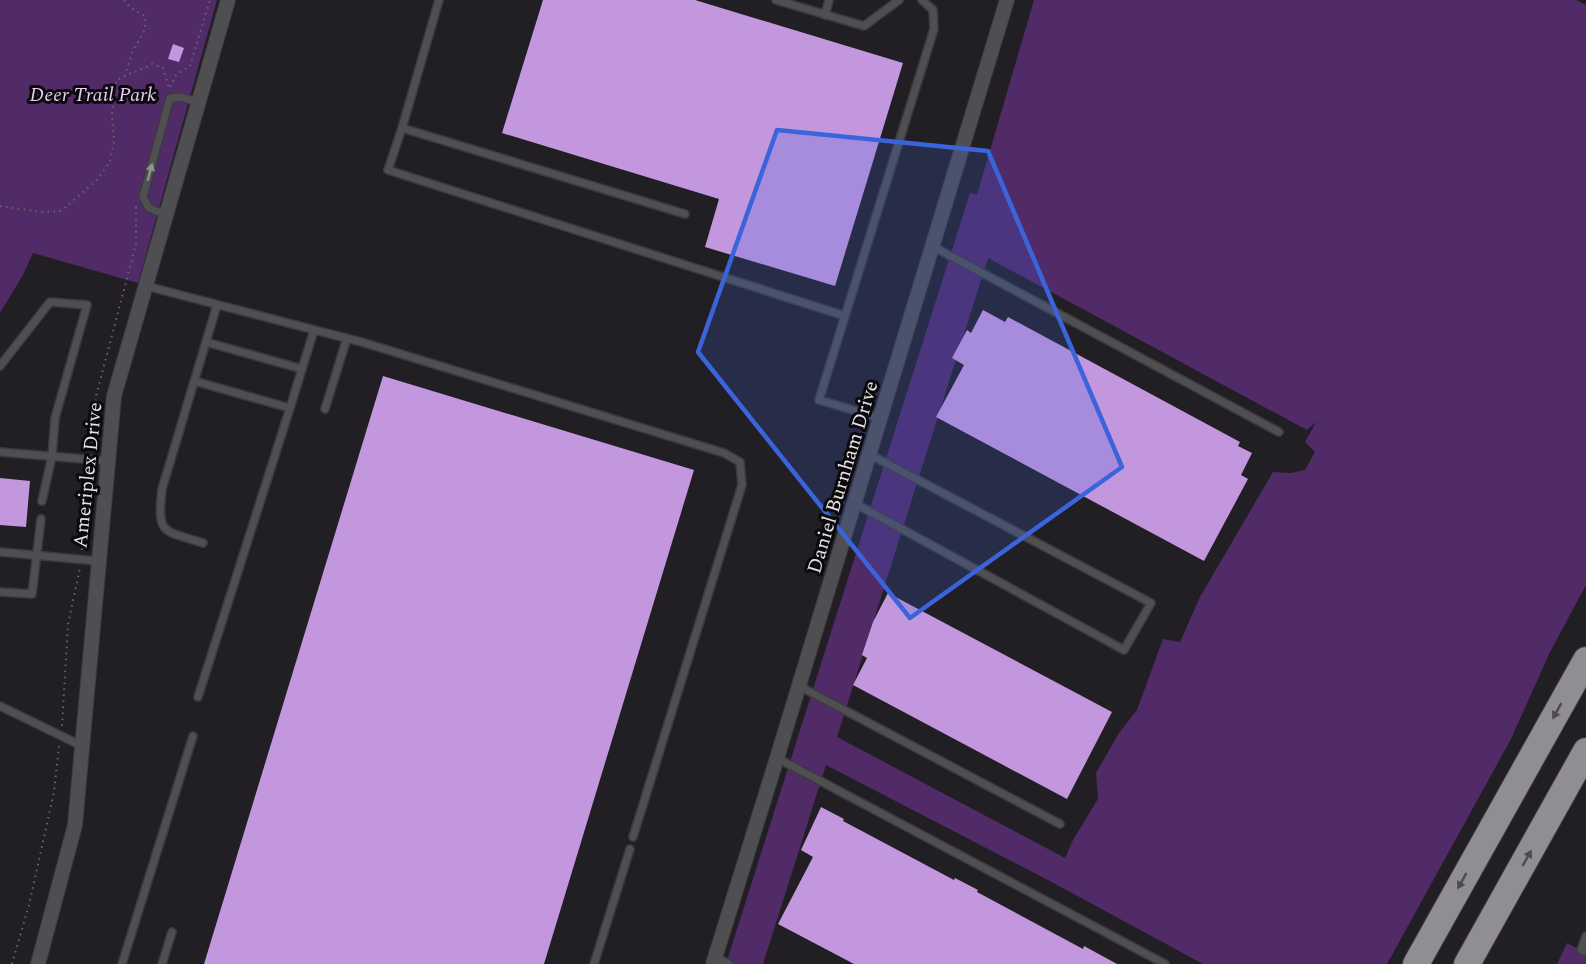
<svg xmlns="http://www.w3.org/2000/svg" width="1586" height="964" font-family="Spectral,serif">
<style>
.green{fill:#512a68;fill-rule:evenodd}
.building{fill:#c297de}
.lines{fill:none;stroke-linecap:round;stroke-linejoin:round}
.service-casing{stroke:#3d3a3f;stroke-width:10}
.minor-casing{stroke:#3d3a3f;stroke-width:16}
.motorway-casing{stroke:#3d3a3f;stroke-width:28}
.path{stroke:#69666a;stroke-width:2;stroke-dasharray:1.5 4.5;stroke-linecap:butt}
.service{stroke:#4f4e51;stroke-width:7}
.minor{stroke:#4f4e51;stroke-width:14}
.motorway{stroke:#918d94;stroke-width:26}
.oneway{fill:#929194}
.oneway2{fill:#4e4b50}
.marked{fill:#3b64da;fill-opacity:0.2;stroke:#3b64da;stroke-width:4.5;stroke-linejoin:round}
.labels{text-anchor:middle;stroke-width:6;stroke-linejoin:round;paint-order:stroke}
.park-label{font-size:20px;font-style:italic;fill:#e4cef4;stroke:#0b090c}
.street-label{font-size:20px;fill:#e5e2e6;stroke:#0b090c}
</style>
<rect width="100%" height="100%" fill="#221f24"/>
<path class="green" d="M0,0H217L138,283L33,253L23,275L0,313Z
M1034,0H1576L1586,5V585L1550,652L1511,739L1387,964H1203L1048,880L826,765L763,964H726L970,193L977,195ZM988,258L1307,430L1316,422L1305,442L1315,452L1305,470L1291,473L1273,472L1200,597L1180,642L1163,639L1137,710L1119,733L1096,773L1098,799L1073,840L1065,858L837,737Z
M1567,943L1586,953V964H1557Z"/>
<path class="building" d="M543,0H695L903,63L835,286L705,247L719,199L502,133Z
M173,44L184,48L179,62L168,59Z
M983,310L1005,322L1008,317L1240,442L1238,446L1252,453L1241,475L1248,479L1204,561L936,417L964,365L952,358L967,330L971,333Z
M383,376L694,470L544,964H204Z
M0,478L30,481L26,527L0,525Z
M888,593L1112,712L1067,799L853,685L867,658L862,655L873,622Z
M821,807L844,819L843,821L954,880L955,878L978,890L977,892L1083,949L1084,946L1117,964H854L778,924L813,857L801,850Z"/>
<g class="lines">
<defs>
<path id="service" d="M439,0L402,128L685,214
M776,0L864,26L899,0
M825,15L829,0
M402,128L388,170L845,316
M167,215L149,208L143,197L170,98L180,97L199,102
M932,246L1279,432
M146,286L365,343L724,453L740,462L742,485L633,837
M206,342L302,369
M0,366L50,302L87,305L55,418L52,456L42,501
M194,381L290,408L314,330
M325,409L347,338
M880,418L819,400L934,29L933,10L922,0
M0,452L108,461
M854,503L1124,650L1151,603L869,454
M203,543C162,530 157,535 162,489L217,305
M0,552L98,561
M0,592L32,594L41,519
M799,686L1060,824
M198,697L290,408
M0,706L82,746
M777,758L1165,964
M1586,936L1581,950L1586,952
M715,957L729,964
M122,964L193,736
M162,964L172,932
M594,964L630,849"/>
<path id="minor" d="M38,964L75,825L114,396L228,0
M713,964L777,758L1007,0"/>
<path id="motorway" d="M1416,964L1586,660
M1467,964L1586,751"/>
</defs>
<use href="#service" class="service-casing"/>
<use href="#minor" class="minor-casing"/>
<use href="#motorway" class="motorway-casing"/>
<path class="path" d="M124,0L131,8L145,16V30L133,50L125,75
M170,87L176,75L190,66L210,0
M0,206L41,212L61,211L96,181L110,162L114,141L112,112L116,81C127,73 140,71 152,64L163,68L169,89
M92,449L96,396L136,244V205
M82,550L90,469
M62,726L68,624L80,568
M12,964L29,905L54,792L59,746"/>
<use href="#service" class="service"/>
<use href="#minor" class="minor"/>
<use href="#motorway" class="motorway"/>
</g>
<defs><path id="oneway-solid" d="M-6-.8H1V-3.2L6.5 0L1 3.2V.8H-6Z" transform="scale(1.5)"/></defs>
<use class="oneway" href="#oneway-solid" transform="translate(150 172) rotate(-75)"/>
<g class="oneway2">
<use href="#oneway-solid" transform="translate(1557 711) rotate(119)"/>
<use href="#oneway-solid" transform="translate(1527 858) rotate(-61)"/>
<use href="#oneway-solid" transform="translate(1462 881) rotate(119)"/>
</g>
<path class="marked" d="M777,130L988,151L1122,467L910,618L698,352Z"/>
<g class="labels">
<g class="park-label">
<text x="93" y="101">Deer Trail Park</text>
</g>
<g class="street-label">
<text transform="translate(87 475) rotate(-84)" y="7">Ameriplex Drive</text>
<text transform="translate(842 477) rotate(-73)" y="7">Daniel Burnham Drive</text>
</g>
</g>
</svg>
